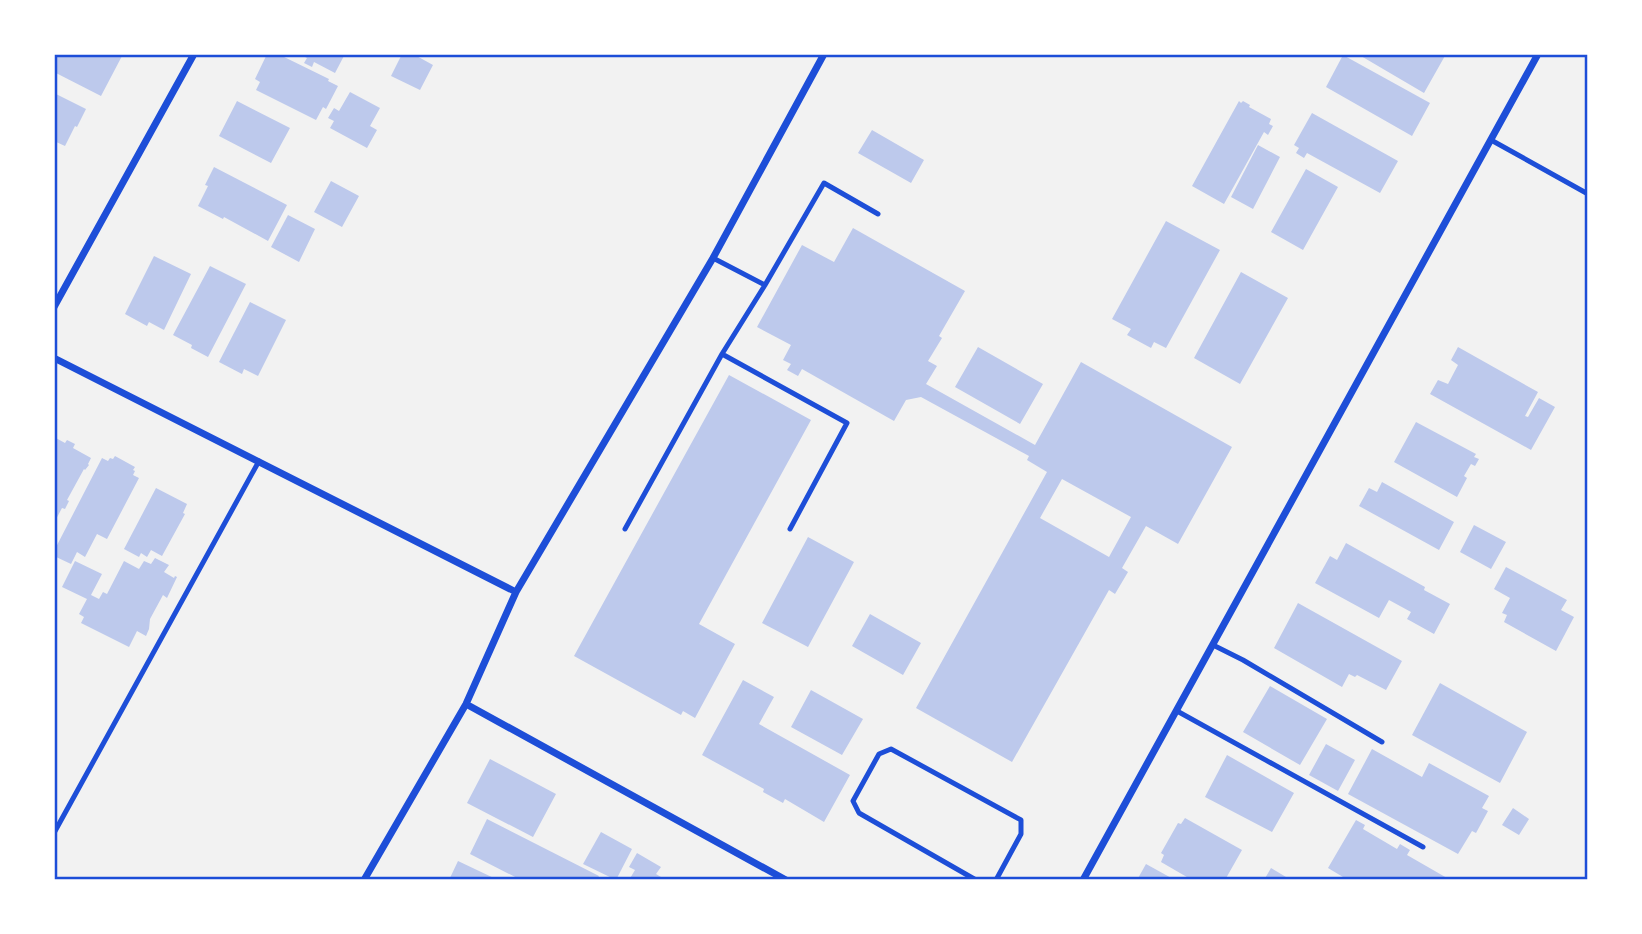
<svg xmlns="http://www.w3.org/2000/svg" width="1642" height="934" font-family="'DejaVu Sans',sans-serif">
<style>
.building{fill:#bdc9ec;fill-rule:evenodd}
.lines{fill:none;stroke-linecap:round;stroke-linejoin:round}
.service{stroke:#1d4ed8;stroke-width:5}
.minor{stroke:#1d4ed8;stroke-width:7}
.neatline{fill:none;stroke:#1d4ed8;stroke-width:2.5}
</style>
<rect width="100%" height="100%" fill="#f2f2f2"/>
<path class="building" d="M54,54H119L122,56L101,96L54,72Z
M267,54H278L329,79L328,81L338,86L326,109L323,107L316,120L256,90L260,82L255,79Z
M299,54H345L335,73L314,62L312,67L304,63L307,58Z
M402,54H413L433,65L420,90L391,76Z
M1362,54H1446L1424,93L1361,56Z
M1343,55L1430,103L1412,136L1326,87Z
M350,92L380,108L370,126L377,130L367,148L330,128L334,121L328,118L334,108L339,111Z
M54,93L86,109L77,127L75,126L65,146L54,141Z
M237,101L290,128L271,163L219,136Z
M1239,101L1241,103L1243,101L1250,105L1249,107L1271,119L1269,124L1273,126L1268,135L1264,132L1224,204L1192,186Z
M1312,113L1398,161L1380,193L1307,153L1304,158L1296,153L1299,148L1294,145Z
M872,130L924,160L911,183L858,153Z
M1258,145L1280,157L1253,209L1231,197Z
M214,167L287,205L268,241L224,217L223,219L198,206L208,186L205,185Z
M1306,169L1338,187L1303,250L1271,232Z
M331,181L359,196L342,227L314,212Z
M288,215L315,229L299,262L271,247Z
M1166,221L1220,250L1166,348L1154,342L1151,348L1127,335L1131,329L1112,319Z
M853,228L965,291L939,336L942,338L928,361L937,366L926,384L1035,445L1081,362L1232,447L1178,544L1146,526L1122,568L1128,572L1115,594L1109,590L1012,762L916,708L1047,472L1027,460L1029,456L921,397L906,400L894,421L802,369L798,376L787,370L791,364L783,360L791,345L757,327L802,245L834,262ZM1062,479L1131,517L1109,557L1040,518Z
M154,256L191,274L164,330L149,322L147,326L125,314Z
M210,266L246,284L208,357L191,348L192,345L173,335Z
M1241,272L1288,298L1240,384L1194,358Z
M250,302L286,320L258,376L244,369L242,374L219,362Z
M978,347L1043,384L1020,424L955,387Z
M1458,347L1538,392L1525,416L1528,417L1539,398L1555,407L1531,450L1430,394L1438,380L1448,384L1458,365L1451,360Z
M729,375L811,420L699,624L735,644L695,718L683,711L681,715L574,656Z
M1416,422L1476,454L1474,457L1479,459L1475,466L1471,464L1464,476L1467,478L1457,497L1394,462Z
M54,437L65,443L67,440L75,444L73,448L91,458L88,464L89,465L85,470L84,469L67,500L69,501L65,509L62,508L54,523Z
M115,456L135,467L133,470L135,471L133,475L139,478L107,539L97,534L85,557L77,552L71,564L54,556V551L102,458L108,461L110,458L113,459Z
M1382,482L1454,522L1439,550L1359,506L1369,488L1377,492Z
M156,488L187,504L183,513L185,514L162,556L151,550L147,557L141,553L139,557L124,549Z
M1474,525L1506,542L1491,569L1460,552Z
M808,537L854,562L808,647L762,623Z
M1346,543L1425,587L1424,590L1450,604L1434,634L1407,619L1411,612L1389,600L1379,618L1315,583L1330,556L1337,560Z
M155,558L169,565L164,572L174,578L175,576L177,577L167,598L163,595L150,619L149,629L146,636L137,631L129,647L81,623L84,617L79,614L87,599L62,587L75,561L102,574L91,595L99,599L103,592L107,594L124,561L139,569L144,561L151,564Z
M1506,567L1567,600L1561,610L1574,617L1556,651L1504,622L1507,615L1502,613L1510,598L1494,589Z
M1298,603L1402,661L1386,690L1357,675L1355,677L1349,674L1342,687L1274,648Z
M870,614L921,643L903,675L852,646Z
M743,680L774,697L759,724L850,775L824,822L785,799L783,803L763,792L764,789L702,755Z
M1440,683L1527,732L1500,783L1412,735Z
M1270,686L1327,719L1300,765L1243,732Z
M811,690L863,719L842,755L791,727Z
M1326,744L1355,760L1338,791L1309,775Z
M1372,749L1422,777L1429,763L1489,796L1482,808L1488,811L1476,833L1472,831L1458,854L1348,794Z
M1227,755L1294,793L1272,832L1205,797Z
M490,759L556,794L533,837L467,803Z
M1513,808L1529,819L1519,835L1502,825Z
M1185,818L1242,850L1225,880H1192L1161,862L1164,855L1161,853L1178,823L1181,824Z
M487,819L599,876L597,880H521L470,854Z
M1356,820L1365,825L1363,829L1397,849L1400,844L1410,850L1407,855L1447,878L1445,880H1348L1328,868Z
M601,832L632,849L616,880L583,864Z
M637,853L661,867L656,874L666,880H629L635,870L629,867Z
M458,861L498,880H449Z
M1146,864L1175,880H1137Z
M1271,868L1291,880H1264Z"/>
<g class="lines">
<path class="service" d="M1491,140L1588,194
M713,258L765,285
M722,354L847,423L790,529
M625,529L722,354L765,285L824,183L878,214
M1213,645L1243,660L1382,742
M1177,711L1423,847
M54,833L259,461
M976,880L859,813L853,801L879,754L891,749L1021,820V834L996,880"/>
<path class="minor" d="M54,307L194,54
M54,358L516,592
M466,704L786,880
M364,880L466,704L516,592L713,258L824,54
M1083,880L1538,54"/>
</g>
<rect width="1642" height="934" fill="none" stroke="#ffffff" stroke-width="112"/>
<rect x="56" y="56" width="1530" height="822" class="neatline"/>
</svg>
